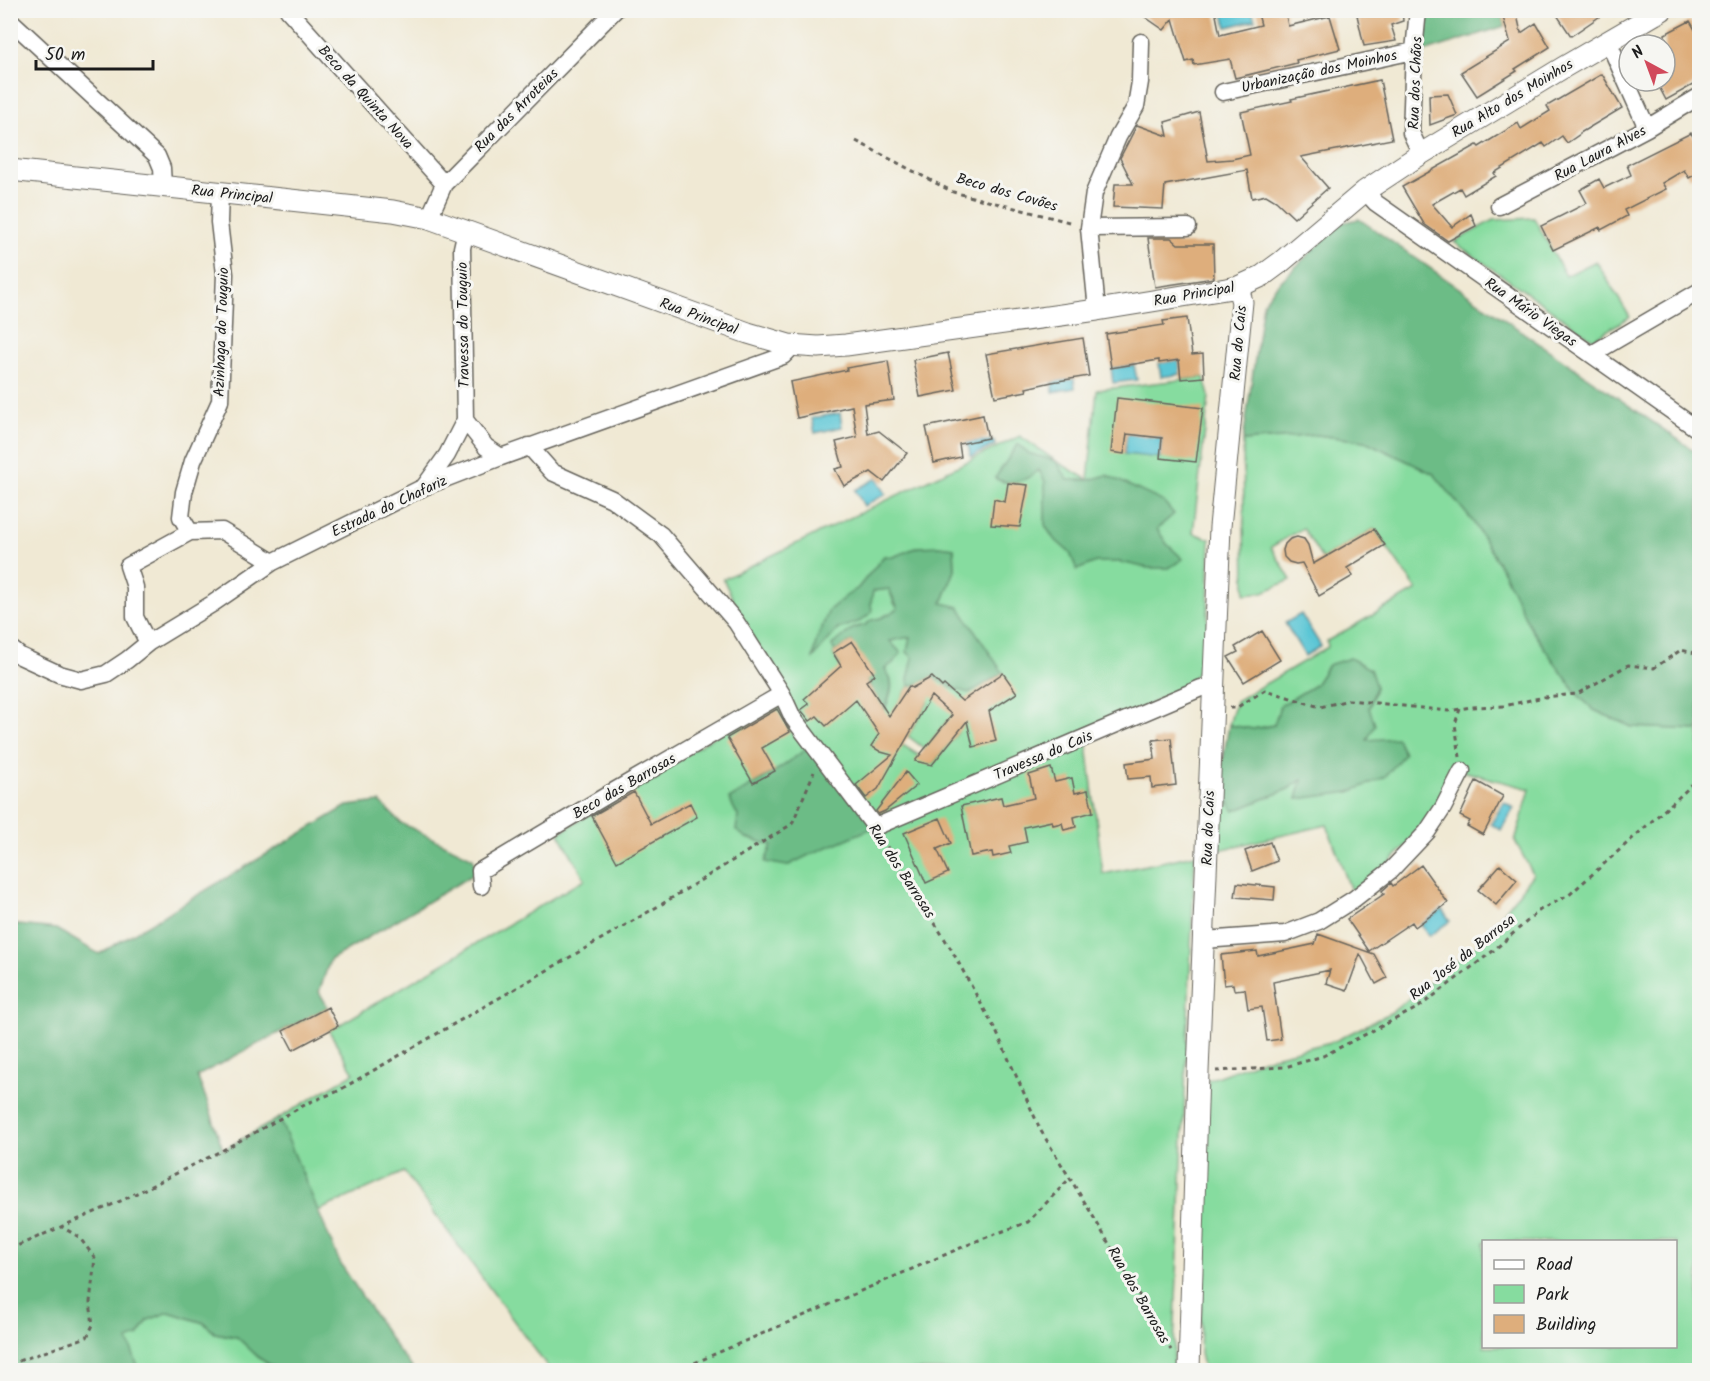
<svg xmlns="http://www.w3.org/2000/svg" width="1710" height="1381" font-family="Kalam,sans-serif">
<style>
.green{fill:#86dc9f;stroke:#517c5e;stroke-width:1.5;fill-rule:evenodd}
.forest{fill:#6cbc86;stroke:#446c51;stroke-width:1.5}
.water{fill:#5bc6d5;stroke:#3c7178;stroke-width:1.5}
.building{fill:#deae7c}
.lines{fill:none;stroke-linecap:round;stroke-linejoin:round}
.minor-casing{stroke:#66645c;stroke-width:19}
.tertiary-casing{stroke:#66645c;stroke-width:23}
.path{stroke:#66645c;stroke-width:3;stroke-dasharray:4.5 4.5;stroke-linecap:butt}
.minor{stroke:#fff;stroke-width:16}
.tertiary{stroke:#fff;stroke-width:21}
.labels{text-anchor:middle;stroke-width:6;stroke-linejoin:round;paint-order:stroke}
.street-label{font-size:15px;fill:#1c1c1c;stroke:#f6f6f2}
</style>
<rect width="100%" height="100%" fill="#f6f6f2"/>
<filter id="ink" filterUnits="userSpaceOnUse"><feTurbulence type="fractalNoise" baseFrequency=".0167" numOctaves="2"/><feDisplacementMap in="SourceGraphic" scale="12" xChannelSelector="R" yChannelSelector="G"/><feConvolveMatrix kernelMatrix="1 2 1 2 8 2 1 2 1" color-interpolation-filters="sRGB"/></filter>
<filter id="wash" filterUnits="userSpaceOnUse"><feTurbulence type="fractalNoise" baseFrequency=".008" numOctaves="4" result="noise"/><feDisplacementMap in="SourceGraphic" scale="24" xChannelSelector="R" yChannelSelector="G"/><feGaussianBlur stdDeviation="1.35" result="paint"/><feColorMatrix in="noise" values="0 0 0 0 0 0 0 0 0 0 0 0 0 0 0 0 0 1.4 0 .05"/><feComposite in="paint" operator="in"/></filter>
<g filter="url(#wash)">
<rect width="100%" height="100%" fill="#f0e9d4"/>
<path class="green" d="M1534,218L1566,276L1596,261L1630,317L1593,339L1454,242L1493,220Z
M1204,377L1209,396L1193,533L1210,539L1207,646L1200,669L1187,685L1086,737L1103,874L1195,855L1173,1370H550L404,1172L318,1211L279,1118L354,1073L329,1031L585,879L559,833L781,695L723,579L1020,436L1056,461L1088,480L1097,390ZM918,547L954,548L955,570L942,603L955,689L932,677L913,658L910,636L889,641L901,653L895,661L885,669C897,685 890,693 885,710L872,691L867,680L844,671L833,654L835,652L832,645L854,628L865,625L872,620L881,618L899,609L894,603L889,589L873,591C869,618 862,621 838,629L858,588L884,556L893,557ZM909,686L928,702L908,736L925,749L946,722L958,732L932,765L923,762L920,756L890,737L872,746Z
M1317,435L1365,441L1435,474L1474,523L1503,571L1531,629L1577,694L1594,710L1632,727L1699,730V1370H1204L1200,1354L1208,1080L1270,1057L1335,1041L1392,1012L1483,940L1533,874L1515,841L1530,789L1462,771L1443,808L1354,899L1327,825L1215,851L1221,788L1234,811L1288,789L1303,779L1297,799L1319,795L1367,740L1369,708L1376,687L1328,665L1315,685L1280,706L1274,725L1253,729L1229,725L1236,701L1328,647L1327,641L1417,590L1374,529L1322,559L1303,528L1271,547L1291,580L1263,592L1245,594L1243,441ZM1484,1242H1676V1346H1484Z
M169,1312L204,1323L215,1333L237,1337L259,1358L278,1370H139L127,1339L138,1336L148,1320Z"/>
<path class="forest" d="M1425,11H1501L1505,26L1421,53Z
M1359,219L1699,454V730L1632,727L1594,710L1577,694L1531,629L1503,571L1474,523L1434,474L1365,441L1317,435L1243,441L1263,303L1276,286L1341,223Z
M1018,444L1028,453L1056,461L1068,480H1089L1107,475L1164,502L1174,514L1157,529L1167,544L1183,559L1169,568H1148L1120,562H1096L1077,570L1070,553L1053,538L1045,525V482L1039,470C1028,480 1009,487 995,478Z
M940,546L954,548L955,570L942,603L959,607L1003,673L969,693L955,689L932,677L921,683L909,686L908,679L913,658L907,652L910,637L890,641L901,653L893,663L885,669C896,685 890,693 885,710L872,691L852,641L835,652L832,645L854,628L865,625L872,620L881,618L898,609L889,589L873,591L871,603L872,612L861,621L838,629L813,658L816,641L829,610L846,596L858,588L884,556L893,557L918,547Z
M1350,658L1370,669L1376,687L1369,708L1375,725L1367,740L1397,738L1404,754L1385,777L1350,792L1297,799L1302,780L1288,789L1234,811C1230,804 1225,796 1222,789C1218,777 1227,740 1229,725L1253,729L1274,725L1280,706L1315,685L1328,665Z
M812,745L875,827L811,854L787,866L765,862L772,845L746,838L736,830L738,816L729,799L780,768Z
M380,802L401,823L473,858L476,873L330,960L319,992L328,1007L197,1076L207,1101L223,1150L279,1118L340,1263L397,1349L414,1370H278L259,1358L237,1337L215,1333L204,1323L169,1312L148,1320L138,1336L128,1340L139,1370H11V924L56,929L99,954L347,806Z"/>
<path class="water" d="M1222,11H1252L1255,20L1227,27Z
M1179,360L1181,374L1161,377L1159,363Z
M1134,365L1137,380L1113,383L1111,368Z
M1074,379L1075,388L1053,392L1052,382Z
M840,413L842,427L815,433L812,418Z
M1127,434L1162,438L1160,458L1124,454Z
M994,441L995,445L971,457L967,442Z
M877,478L886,494L864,506L855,490Z
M1301,614L1321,646L1305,656L1285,623Z
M1504,802L1514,808L1501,830L1491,824Z
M1442,910L1450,921L1429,936L1421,925Z"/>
<g id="blocks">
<path class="building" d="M1135,10H1215L1220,35L1261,25L1257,10H1285L1288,26L1330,16L1340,49L1296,60L1297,63L1235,78L1230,59L1194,65L1193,60L1186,62L1173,19L1164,30Z
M1381,10H1402L1403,21L1391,25L1396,41L1364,46L1357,15Z
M1501,10H1516L1521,33L1536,23L1550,47L1515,69L1517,71L1477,96L1461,72L1510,42Z
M1563,10H1609L1571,36L1557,15Z
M1690,21L1700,38V81L1666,100L1656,81H1665V34Z
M1602,74L1622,108L1580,133V134L1567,143L1562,136L1546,147L1543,143L1494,173L1496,176L1464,195L1460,188L1432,204L1452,227L1471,214L1476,226L1448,241L1424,224L1402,187L1477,145L1479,147L1518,123L1521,129L1550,111L1547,106Z
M1380,80L1392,139L1301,157L1328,188L1294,218L1276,201L1266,195L1252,198L1247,170L1165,185L1163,209L1113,207L1115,184H1133L1120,158L1137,125L1168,136L1165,122L1199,112L1208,161L1232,159L1250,155L1241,112L1292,101L1291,99Z
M1448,94L1457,115L1430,125L1429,95Z
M1691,133L1700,147V172L1689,178L1684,170L1662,183L1666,189L1624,210L1627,216L1601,230L1600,227L1553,250L1541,226L1587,203L1580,190L1599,179L1604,188L1631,175L1627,165Z
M1148,238H1171L1178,244H1213L1214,278L1155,287Z
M1187,318L1192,355L1203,354L1204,377L1181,379L1179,360L1159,363V360L1111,368L1106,334L1164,325L1163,321Z
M1083,338L1089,376L1052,382L1026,388L1027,391L995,397L986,354Z
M948,353L956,390L920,397L913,360Z
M888,361L894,400L864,404L868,434L879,431L907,453L884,482L871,472L844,486L835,469L843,467L836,442L857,437L852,406L797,418L790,382L847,370L846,368Z
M1117,398L1203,408L1196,462L1160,458L1162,438L1127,434L1124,454L1111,452Z
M983,415L988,438L959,444L961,457L934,463L926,427Z
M1008,483L1028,485L1020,527L991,525L994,499L1005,502Z
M1374,529L1385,545L1347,568L1353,576L1319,596L1302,563L1296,564L1289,562L1284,557L1283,550L1285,544L1290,539L1297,537L1304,539L1308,545L1313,564Z
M1262,631L1280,660L1244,682L1228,657L1238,652L1235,647Z
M852,641L875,675L866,681L889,716L909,686L912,688L932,677L942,687L944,685L962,701L1003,673L1017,693L989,711L996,741L973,747L967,721L932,765L915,761L952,715L931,696L878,789L866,798L856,785L892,755L881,752L871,746L879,734L856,700L826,726L817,716L810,721L801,710L809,704L804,699L841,666L833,653Z
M777,709L790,732L762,748L775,771L753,783L727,738Z
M1171,738L1176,785L1152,788L1151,777L1128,779L1126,763L1155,759L1153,740Z
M1051,768L1055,782L1072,778L1075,793L1088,790L1093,812L1074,817L1076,827L1064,830L1062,823L1053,825L1052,821L1024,827L1027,842L1009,846L1011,853L993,857L992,852L971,856L961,806L1001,797L1003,805L1034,798L1029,775Z
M906,772L917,785L885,811L878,814L876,811Z
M1476,781L1503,796L1483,835L1467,826L1470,821L1460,816Z
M634,792L651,824L690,803L697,817L617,862L592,816Z
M940,818L951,843L937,849L948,873L926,883L904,833Z
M1270,842L1277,861L1252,871L1245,851Z
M1421,865L1448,903L1415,927L1412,922L1369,951L1347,919L1384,894L1382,891L1391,883L1393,886Z
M1500,865L1517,880L1496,905L1478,890Z
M1237,883L1275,887L1274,900L1235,897Z
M1318,934L1374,954L1387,978L1376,984L1360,954L1347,990L1326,983L1330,970L1273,982L1281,1039L1267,1041L1262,1007L1248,1009L1245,989L1234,990L1233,984L1224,985L1221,955L1257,951L1258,956L1315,944Z
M328,1007L338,1026L293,1050L283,1031Z"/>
</g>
</g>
<g filter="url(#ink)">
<use href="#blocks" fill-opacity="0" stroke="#66645c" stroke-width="1.5"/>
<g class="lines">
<defs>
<path id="minor" d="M288,10L444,184
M1418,10L1414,51L1411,133L1421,154
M10,20L157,156L162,168L163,186
M1608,41L1647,128
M1223,92L1414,51
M1365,191L1376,203L1700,431
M1499,206L1647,128L1700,96
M429,218L444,184L615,10
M1089,228L1188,227
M1097,310L1089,228L1094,193L1118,137L1136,106L1140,82L1141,42
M1592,354L1700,291
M465,420L486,447L501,457
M529,446L552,472L612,499L661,535L736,622L782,694L793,718L875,827L1201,688H1213
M424,487L447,455L465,420L462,248L466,230
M190,532L181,517L184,492L193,461L220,401L225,274L219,222L220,193
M148,643L135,617V587L128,566L190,532L222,531L273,562
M10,648L20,656L59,674L81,680L106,674L127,660L148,643L212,604L273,562L424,487L501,457L783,356L788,351L789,345
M481,886L480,871L609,794L782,694
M1204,940L1285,934L1319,921L1354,899L1390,871L1427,832L1443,808L1462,771"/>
<path id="tertiary" d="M10,170L393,211L429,218L748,333L789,345L818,347L846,345L1097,310L1238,287L1262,276L1281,262L1365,191L1421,154L1564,67L1662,10
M1189,1370L1198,1072L1220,527L1242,302L1238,287"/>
</defs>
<use href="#minor" class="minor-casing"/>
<use href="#tertiary" class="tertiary-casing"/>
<path class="path" d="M856,141L953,192L1073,223
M1230,708H1236L1265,690L1320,707L1349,700L1449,711L1471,707L1504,706L1544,697L1577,694L1628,665L1654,668L1681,650L1700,654
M1460,709L1455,724L1460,757
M882,839L951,949L996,1031L1041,1131L1090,1211L1171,1350
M1216,1071L1285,1067L1323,1056L1419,1007L1493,951L1540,910L1569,895L1679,797L1700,777
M10,1249L123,1200L223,1150L310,1102L336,1092L662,904L792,824L814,772
M10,1364L87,1337L93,1325L90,1302L95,1258L79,1237L62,1227
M678,1370L979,1240L1028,1222L1070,1178"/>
<use href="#minor" class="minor"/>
<use href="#tertiary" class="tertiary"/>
</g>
</g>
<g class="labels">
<g class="street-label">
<text transform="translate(1319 71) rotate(-12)" y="5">Urbanização dos Moinhos</text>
<text transform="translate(1415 83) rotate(-88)" y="5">Rua dos Chãos</text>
<text transform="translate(366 97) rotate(48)" y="5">Beco da Quinta Nova</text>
<text transform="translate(1512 98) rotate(-31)" y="5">Rua Alto dos Moinhos</text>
<text transform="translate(516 110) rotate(-45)" y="5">Rua das Arroteias</text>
<text transform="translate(1600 153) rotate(-28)" y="5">Rua Laura Alves</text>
<text transform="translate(1007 192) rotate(16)" y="5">Beco dos Covões</text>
<text transform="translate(232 194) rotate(6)" y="5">Rua Principal</text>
<text transform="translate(1194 294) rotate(-10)" y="5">Rua Principal</text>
<text transform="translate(1531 312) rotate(35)" y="5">Rua Mário Viegas</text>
<text transform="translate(699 316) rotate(20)" y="5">Rua Principal</text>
<text transform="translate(463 325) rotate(-91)" y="5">Travessa do Touguio</text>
<text transform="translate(221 332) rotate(-88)" y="5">Azinhaga do Touguio</text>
<text transform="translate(1238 343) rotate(-85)" y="5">Rua do Cais</text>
<text transform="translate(389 506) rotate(-25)" y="5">Estrada do Chafariz</text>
<text transform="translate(1043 755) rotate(-23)" y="5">Travessa do Cais</text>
<text transform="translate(624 786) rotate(-30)" y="5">Beco das Barrosas</text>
<text transform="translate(1208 828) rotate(-88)" y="5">Rua do Cais</text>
<text transform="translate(902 871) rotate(57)" y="5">Rua dos Barrosas</text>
<text transform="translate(1462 957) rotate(-38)" y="5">Rua José da Barrosa</text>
<text transform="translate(1139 1295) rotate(60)" y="5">Rua dos Barrosas</text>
</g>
</g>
<rect width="1710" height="1381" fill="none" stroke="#f6f6f2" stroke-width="36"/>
<rect x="1482" y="1240" width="195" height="108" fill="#f6f6f2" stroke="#9f9f9c" stroke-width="1.5"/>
<rect x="1494" y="1260" width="30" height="9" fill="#ffffff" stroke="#9f9f9c" stroke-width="1.5"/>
<text x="1536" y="1270" font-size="18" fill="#1c1c1c">Road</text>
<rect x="1494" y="1285" width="30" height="18" fill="#86dc9f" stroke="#9f9f9c" stroke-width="1.5"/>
<text x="1536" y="1300" font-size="18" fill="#1c1c1c">Park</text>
<rect x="1494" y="1315" width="30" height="18" fill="#deae7c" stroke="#9f9f9c" stroke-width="1.5"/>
<text x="1536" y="1330" font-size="18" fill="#1c1c1c">Building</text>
<g transform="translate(1647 63) rotate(319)"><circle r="28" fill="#f6f6f2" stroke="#9f9f9c" stroke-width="1.5"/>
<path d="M0-4.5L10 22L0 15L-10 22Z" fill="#d1495b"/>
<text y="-9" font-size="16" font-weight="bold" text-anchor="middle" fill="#1c1c1c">N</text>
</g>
<path d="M36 60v9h117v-9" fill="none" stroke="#1c1c1c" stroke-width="3"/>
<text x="45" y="60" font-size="18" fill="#1c1c1c" stroke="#f6f6f2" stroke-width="4.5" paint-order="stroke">50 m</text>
</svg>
